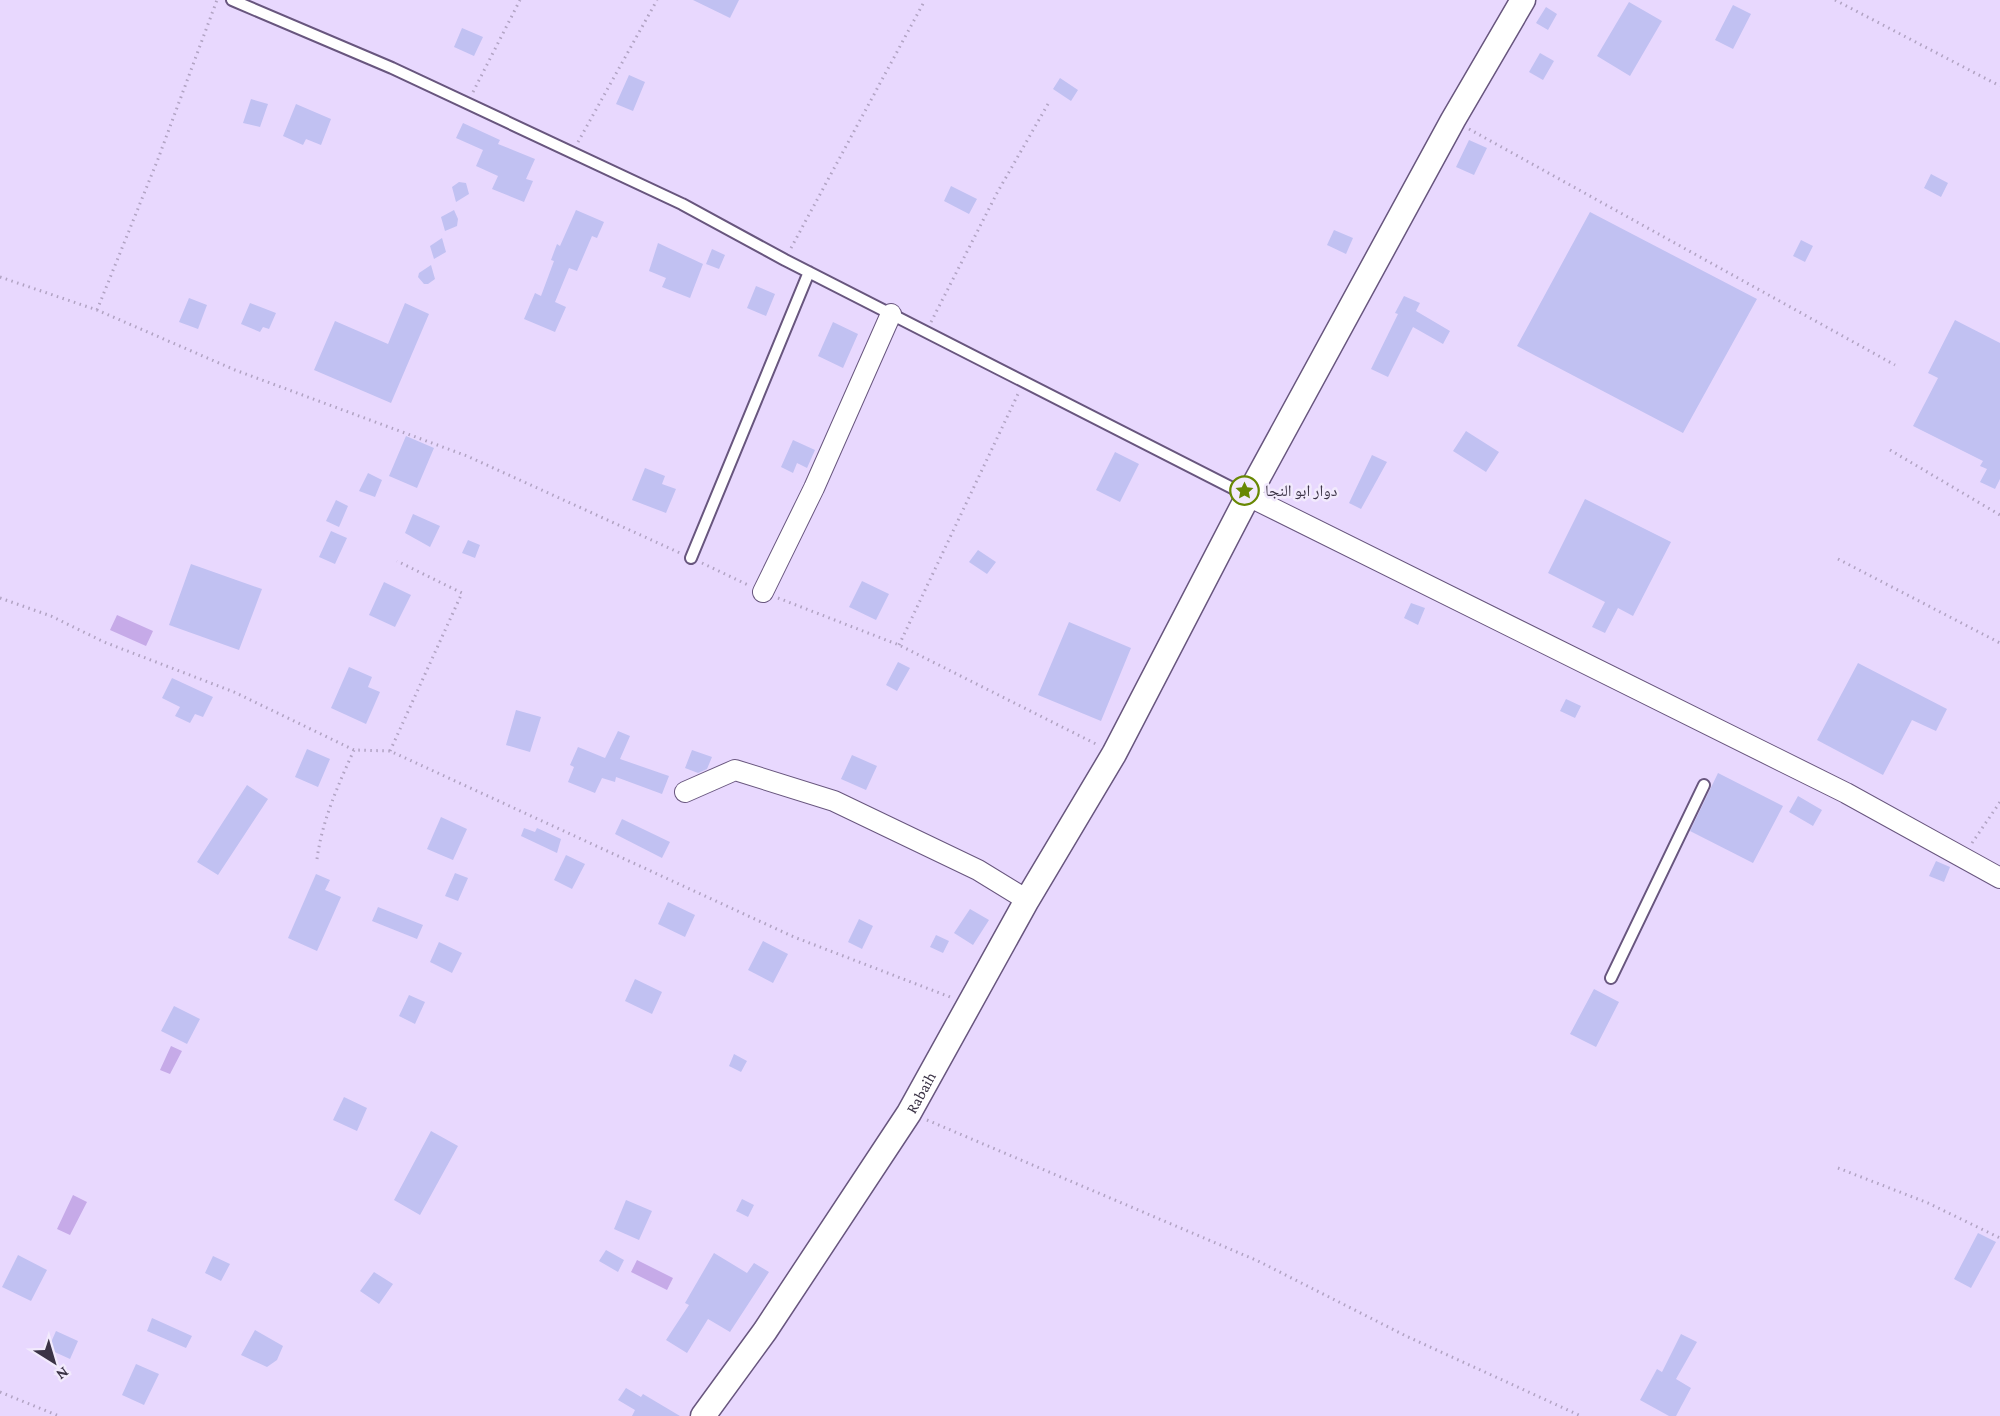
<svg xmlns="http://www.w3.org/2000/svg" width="2000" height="1416" font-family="'Crimson Pro','Noto Naskh Arabic',serif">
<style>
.water{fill:#c6aae8}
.building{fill:#c1c1f2}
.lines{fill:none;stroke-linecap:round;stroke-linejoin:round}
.service-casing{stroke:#68567e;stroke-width:14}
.minor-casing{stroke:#68567e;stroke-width:22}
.tertiary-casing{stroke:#68567e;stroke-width:27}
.path{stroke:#b1a3c3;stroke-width:3;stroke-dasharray:1.5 4.5;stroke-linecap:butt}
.service{stroke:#fff;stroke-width:10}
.minor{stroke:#fff;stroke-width:20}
.tertiary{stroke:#fff;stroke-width:24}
.labels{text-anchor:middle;stroke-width:5;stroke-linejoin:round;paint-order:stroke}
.poi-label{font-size:16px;fill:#3b3346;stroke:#f2eafd;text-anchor:start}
.street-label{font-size:16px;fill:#3b3346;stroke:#f2eafd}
</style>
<rect width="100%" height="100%" fill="#e8d8fe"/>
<path class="water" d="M117,615L153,631L146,646L110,630Z
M171,1046L182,1051L170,1074L160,1070Z
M73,1195L87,1202L70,1235L57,1229Z
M637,1260L673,1278L667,1290L631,1272Z"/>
<path class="building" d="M693,0H739L730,18Z
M1629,2L1662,21L1630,76L1597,56Z
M1733,5L1751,14L1733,49L1715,40Z
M1546,7L1557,14L1548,30L1536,23Z
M462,28L483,37L474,56L454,47Z
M1540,53L1554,61L1543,80L1529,72Z
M629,75L645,82L633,111L616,104Z
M1060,78L1078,90L1071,101L1053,89Z
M251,99L268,104L260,127L243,123Z
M296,104L331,119L321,145L306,139L303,145L283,136Z
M463,123L500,140L498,144L535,159L526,179L533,181L524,202L492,189L498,176L476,166L483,150L456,138Z
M1469,140L1487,148L1474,175L1456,167Z
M1931,174L1948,183L1941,197L1924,188Z
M459,182L466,183L469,194L456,202L452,187Z
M951,186L977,199L969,214L944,201Z
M454,210L458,219L457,226L445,231L441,217Z
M576,210L604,222L597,238L592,236L577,271L569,268L555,302L566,307L555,332L524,319L535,293L541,296L554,261L551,260L557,244L560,246Z
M1590,212L1757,299L1683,433L1517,346Z
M1334,230L1353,238L1346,254L1327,245Z
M442,238L446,252L434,259L430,246Z
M1801,240L1813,246L1805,262L1793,256Z
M658,243L703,264L690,298L662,287L666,278L649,271Z
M712,249L725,255L719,269L706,264Z
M431,265L435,279L428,284H424L418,277L419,273Z
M756,286L775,294L766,316L747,308Z
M1404,296L1420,303L1416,311L1450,331L1443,344L1413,327L1388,377L1371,369L1398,314L1395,313Z
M189,298L207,305L198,329L179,322Z
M250,303L276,313L269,329L263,327L260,332L241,324Z
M405,303L429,314L391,403L314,370L335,321L388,344Z
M1955,320L2000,343V479L1995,489L1980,482L1987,469L1980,466L1983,461L1913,426L1938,378L1928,373Z
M833,322L858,334L843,368L818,356Z
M1466,431L1499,452L1486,472L1453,451Z
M406,436L434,448L417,488L389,476Z
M793,440L815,450L807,468L797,463L793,473L781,467Z
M1115,452L1139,464L1120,502L1096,490Z
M1372,455L1387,462L1361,509L1349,503Z
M645,468L665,476L662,484L676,489L666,513L632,500Z
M368,473L382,480L375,497L359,491Z
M1585,499L1671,542L1633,616L1618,608L1605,633L1592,627L1605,602L1548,573Z
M336,500L348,506L339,527L326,521Z
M413,514L440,526L430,547L405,533Z
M331,531L347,538L335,564L319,557Z
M468,540L480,545L475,558L462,553Z
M978,550L996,562L987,574L969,562Z
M191,564L262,589L239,650L169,625Z
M862,581L889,594L876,620L849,607Z
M384,582L411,595L395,627L369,615Z
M1411,603L1425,608L1418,625L1404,618Z
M1069,622L1131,648L1101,721L1038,695Z
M898,662L910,668L897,691L886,685Z
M1858,663L1947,709L1936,731L1912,720L1883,775L1817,740Z
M349,667L372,677L368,687L380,692L366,724L331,708Z
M172,678L213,697L203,717L195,714L190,723L175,716L180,707L162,698Z
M1566,699L1581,706L1575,718L1560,711Z
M516,710L541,717L530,752L506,745Z
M618,731L630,736L620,759L669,776L662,794L616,777L615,782L602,778L595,793L568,782L574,767L570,765L578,747L605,758Z
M307,749L330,759L318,787L295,777Z
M692,750L712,757L707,769L698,773L685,768Z
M852,755L877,766L866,790L841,779Z
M1718,773L1783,806L1753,863L1690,831Z
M247,785L268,799L218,875L197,862Z
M1798,796L1822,810L1813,826L1789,812Z
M441,817L467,829L453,860L427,849Z
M622,819L670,842L662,858L615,834Z
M524,828L535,832L537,828L561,839L557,853L521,836Z
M566,855L585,864L572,889L554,880Z
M1936,861L1950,867L1944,882L1929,876Z
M455,873L468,878L458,901L445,896Z
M316,874L330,880L325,890L341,897L317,951L288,938Z
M668,902L695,915L685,937L658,924Z
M378,907L423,925L417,939L372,921Z
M970,909L989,920L973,945L954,933Z
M859,919L873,926L862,949L848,942Z
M936,935L949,941L943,953L930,947Z
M763,941L788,954L773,983L748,970Z
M439,942L462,953L452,973L430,962Z
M635,979L662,992L652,1014L625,1001Z
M1594,989L1619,1002L1596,1047L1570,1034Z
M409,995L425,1002L415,1024L399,1016Z
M174,1006L200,1019L187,1044L161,1031Z
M734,1054L747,1061L741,1072L729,1066Z
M344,1097L367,1108L357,1131L333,1120Z
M431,1131L458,1146L420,1215L394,1200Z
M742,1199L754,1205L748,1217L736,1211Z
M626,1200L652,1211L639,1240L614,1229Z
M1978,1233L1996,1242L1971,1288L1954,1279Z
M606,1250L624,1260L618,1272L599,1261Z
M714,1253L747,1273L754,1263L769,1272L730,1332L708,1319L687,1353L666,1340L689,1305L685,1303Z
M18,1255L47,1270L31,1301L2,1287Z
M213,1256L230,1264L221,1281L205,1273Z
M374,1272L393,1284L379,1304L360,1291Z
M152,1318L192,1336L186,1348L147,1331Z
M255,1330L283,1346L277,1360L267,1367L241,1355Z
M56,1331L78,1341L70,1359L48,1349Z
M1681,1334L1697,1342L1676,1379L1691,1388L1676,1416H1669L1640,1400L1657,1369L1662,1372Z
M136,1364L159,1374L144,1405L122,1395Z
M626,1388L641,1397L643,1394L680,1416H632L635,1410L618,1400Z"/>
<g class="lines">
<defs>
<path id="service" d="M232,0L392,68L682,204L785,260L1248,496
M691,558L809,272
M1611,978L1704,785"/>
<path id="minor" d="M1248,496L1846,793L2000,878
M763,592L814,488L891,314
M685,792L735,770L834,801L978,870L1027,900"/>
<g id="tertiary">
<path id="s1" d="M703,1416L765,1331L909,1113L1027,900L1114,754L1248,496L1453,120L1523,0"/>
</g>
</defs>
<use href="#service" class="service-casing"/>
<use href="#minor" class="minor-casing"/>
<use href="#tertiary" class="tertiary-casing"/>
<path class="path" d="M1835,0L2000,86
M473,92L520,0
M1469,129L1895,365
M578,142L657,0
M791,248L925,0
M0,277L97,310L235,370L467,456L680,553
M97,310L158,159L217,0
M931,322L997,193L1048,104
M1890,450L2000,515
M1838,559L2000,643
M702,563L748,585
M0,598L51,616L104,642L234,692L354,750L390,751L794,937L950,997
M778,598L899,645L1096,744
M899,645L1018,394
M390,751L462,593L397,561
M1972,843L2000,802
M317,859C322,821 338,785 354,750
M927,1120L1258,1261L1406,1336L1581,1416
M1838,1168L1928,1203L2000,1238
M0,1392L59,1416"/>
<use href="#service" class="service"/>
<use href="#minor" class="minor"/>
<use href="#tertiary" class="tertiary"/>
</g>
<defs>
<symbol id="sight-ring" viewBox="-11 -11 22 22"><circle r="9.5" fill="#f2eafd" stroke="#688803" stroke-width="1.5"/><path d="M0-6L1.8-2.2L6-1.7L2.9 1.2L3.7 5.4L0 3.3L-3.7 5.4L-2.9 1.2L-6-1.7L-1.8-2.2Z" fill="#688803"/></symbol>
</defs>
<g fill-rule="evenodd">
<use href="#sight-ring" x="1228" y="474" width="33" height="33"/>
</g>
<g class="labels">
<g class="poi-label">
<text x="1265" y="496">دوار ابو النجا</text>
</g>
<g class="street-label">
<text dy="6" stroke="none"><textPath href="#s1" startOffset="390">Rabaih</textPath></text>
</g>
</g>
<g transform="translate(54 1362) rotate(143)" stroke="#f2eafd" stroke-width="4.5" paint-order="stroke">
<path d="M0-4.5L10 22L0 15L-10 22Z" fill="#3b3346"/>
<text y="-9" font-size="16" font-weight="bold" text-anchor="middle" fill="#3b3346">N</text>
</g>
</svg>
